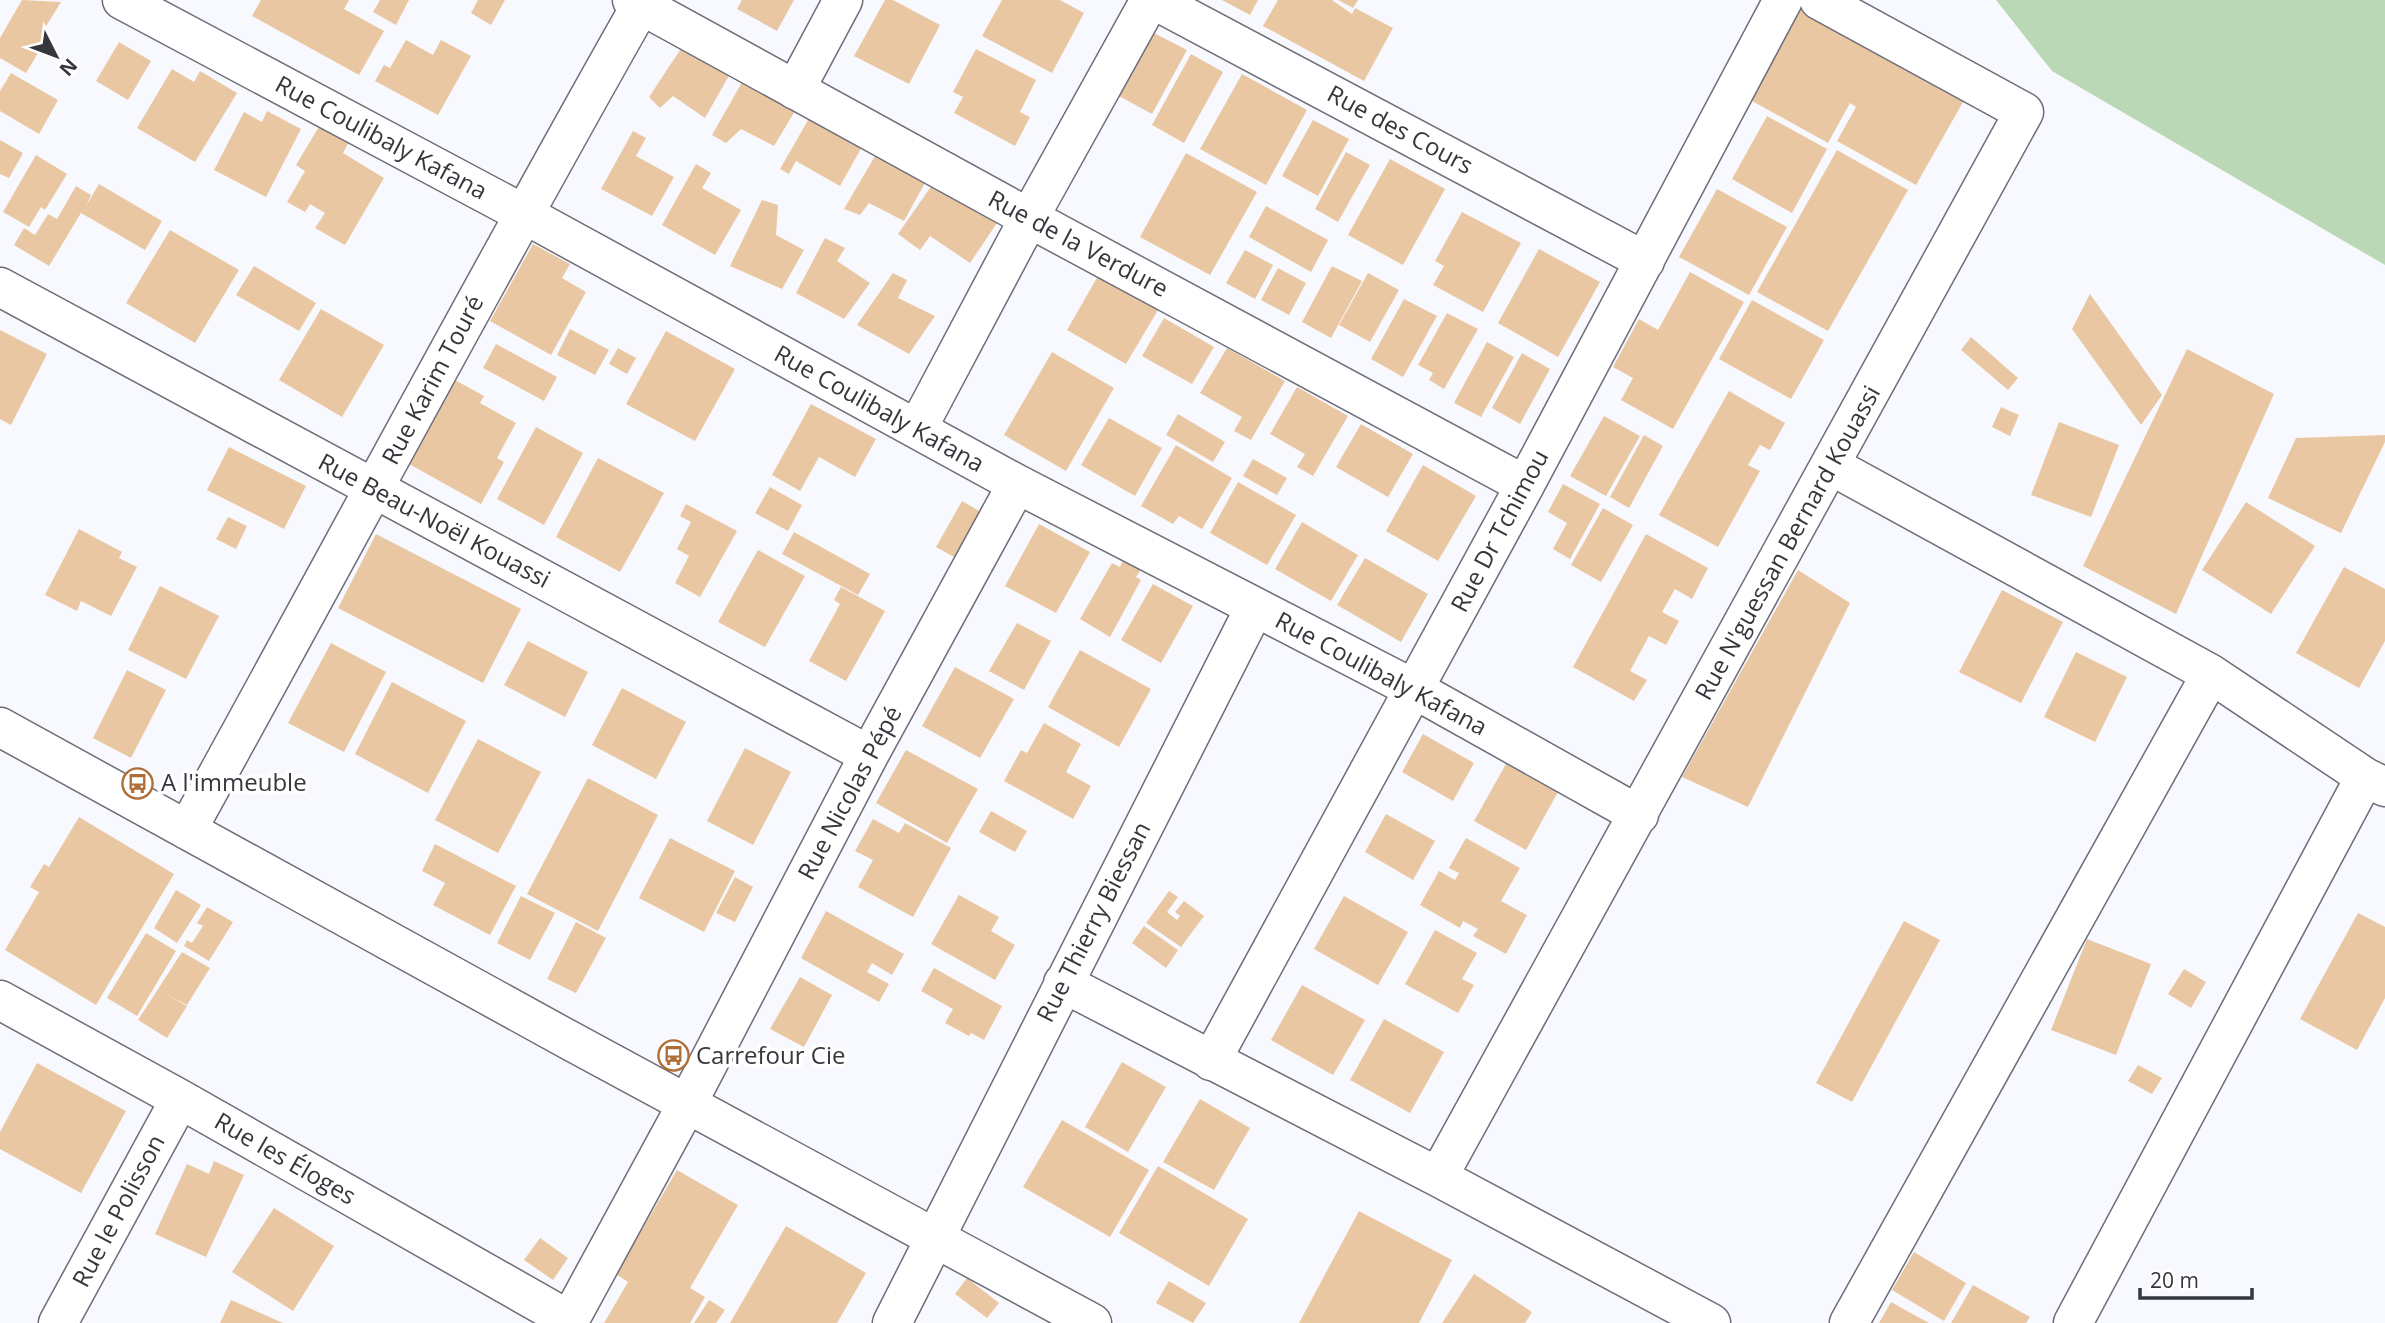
<svg xmlns="http://www.w3.org/2000/svg" width="2385" height="1323" font-family="'Open Sans',sans-serif">
<style>
.green{fill:#bad8b5}
.building{fill:#eac7a3}
.lines{fill:none;stroke-linecap:round;stroke-linejoin:round}
.minor-casing{stroke:#6c6d78;stroke-width:41}
.minor{stroke:#fff;stroke-width:38}
.labels{text-anchor:middle;stroke-width:7;stroke-linejoin:round;paint-order:stroke}
.street-label{font-size:24px;fill:#36373c;stroke:#fff}
.poi-label{font-size:24px;fill:#36373c;stroke:#fff;text-anchor:start}
</style>
<rect width="100%" height="100%" fill="#f8f9fe"/>
<path class="green" d="M1996,0H2385V265L2052,71Z"/>
<path class="building" d="M22,0L61,2L43,31L49,35L26,73L0,58V38Z
M261,0H349L344,9L384,31L359,75L252,16Z
M380,0H409L396,25L373,12Z
M478,0H505L491,25L471,13Z
M742,0H794L777,31L737,9Z
M885,0H893L940,25L909,84L854,56Z
M1002,0H1060L1084,13L1052,73L982,36Z
M1222,0H1258L1250,15Z
M1278,0H1332L1352,14L1355,8L1393,28L1364,81L1263,26Z
M1338,0H1358L1353,8Z
M1796,0L1967,95L1916,185L1837,141L1856,107L1850,103L1828,143L1743,96Z
M1154,33L1187,50L1152,114L1119,96Z
M406,40L433,55L441,40L471,56L438,115L375,81L384,65L390,68Z
M119,42L151,61L128,100L96,81Z
M684,44L731,72L705,118L673,96L660,108L649,97Z
M976,49L1036,80L1020,112L1030,117L1015,146L954,113L963,97L953,92Z
M1191,54L1223,72L1184,143L1152,125Z
M172,69L194,82L200,71L237,93L195,162L137,128Z
M11,73L58,100L39,134L0,111V91Z
M1242,74L1307,110L1266,185L1200,149Z
M745,77L798,106L774,146L741,129L726,143L712,135Z
M267,111L301,129L266,197L214,170L244,112L262,122Z
M811,115L863,145L840,186L796,161L789,174L780,169Z
M1767,116L1827,149L1792,213L1732,179Z
M1313,120L1349,139L1318,196L1282,176Z
M320,125L349,142L343,153L384,178L345,245L315,228L325,213L310,204L305,212L287,202L305,171L296,165Z
M633,131L646,138L636,156L674,177L652,216L601,189Z
M0,140L23,153L9,178L0,174Z
M1837,150L1908,190L1828,331L1757,292Z
M878,151L926,181L904,221L869,203L860,215L844,209Z
M1346,152L1370,165L1338,222L1315,209Z
M1186,153L1257,192L1210,275L1140,237Z
M36,155L67,174L45,210L41,207L29,227L3,212Z
M1390,159L1445,189L1403,265L1348,235Z
M696,164L711,173L702,188L741,210L715,255L662,225Z
M939,175L1001,217L970,263L930,236L920,250L898,234Z
M99,184L162,221L145,250L81,213L49,266L14,245L24,228L35,235L48,214L57,219L76,186L91,195L86,206Z
M1717,189L1787,227L1749,295L1679,257Z
M762,200L778,205L776,235L804,250L782,289L730,266Z
M1266,206L1328,240L1311,272L1249,237Z
M1462,212L1521,243L1483,312L1433,285L1444,266L1435,261Z
M170,230L239,270L195,343L126,303Z
M825,238L845,248L837,261L870,283L844,319L796,293Z
M533,244L570,264L562,278L586,292L551,355L490,321Z
M1539,249L1600,282L1558,357L1498,323Z
M1245,250L1273,265L1255,299L1226,283Z
M254,266L316,303L299,331L236,295Z
M1332,266L1362,281L1331,338L1302,322Z
M1278,268L1306,283L1289,315L1261,300Z
M1690,272L1744,302L1673,429L1621,400L1633,378L1613,367L1639,319L1658,330Z
M893,273L907,280L898,298L935,316L909,354L857,325Z
M1368,273L1399,290L1370,342L1339,325Z
M1098,276L1158,310L1126,364L1067,330Z
M2090,294L2162,395L2141,425L2072,329Z
M1404,299L1437,316L1403,377L1371,359Z
M1752,300L1824,340L1791,399L1719,359Z
M321,309L384,345L342,417L279,380Z
M1447,313L1478,329L1444,389L1429,380L1433,373L1418,365Z
M1164,318L1214,347L1192,384L1142,356Z
M570,329L609,350L595,375L557,355Z
M0,330L47,354L11,425L0,419Z
M666,331L735,369L695,441L626,404Z
M1971,337L2018,378L2008,390L1961,350Z
M1487,342L1514,357L1481,417L1454,403Z
M496,344L557,377L544,401L483,368Z
M618,348L636,358L627,374L609,364Z
M1227,348L1285,381L1251,440L1234,431L1242,417L1200,393Z
M2187,349L2274,394L2176,614L2083,566Z
M1052,352L1114,388L1066,471L1004,435Z
M1522,353L1550,369L1520,424L1492,408Z
M455,380L484,396L480,403L516,423L497,458L504,462L481,504L409,464Z
M1297,387L1348,416L1313,476L1297,467L1305,454L1270,434Z
M1729,391L1785,423L1770,450L1760,445L1748,465L1760,471L1718,547L1659,515Z
M811,404L876,439L855,477L819,457L800,491L772,475Z
M2001,407L2019,415L2010,436L1992,427Z
M1178,414L1225,442L1213,462L1166,435Z
M1604,416L1640,436L1606,496L1570,476Z
M1109,418L1162,448L1135,496L1081,465Z
M2059,422L2119,445L2091,517L2031,495Z
M1361,424L1413,454L1388,497L1336,467Z
M536,427L583,453L544,525L497,499Z
M1644,435L1663,446L1629,508L1610,497Z
M2385,435V442L2341,533L2268,498L2296,438Z
M1176,445L1232,478L1202,529L1179,516L1173,524L1141,506Z
M229,447L306,486L284,529L207,490Z
M598,458L664,493L620,572L556,537Z
M1253,459L1287,478L1277,495L1243,476Z
M1423,465L1476,496L1438,561L1386,531Z
M1238,482L1296,515L1267,565L1210,533Z
M1563,484L1600,504L1570,559L1553,549L1567,523L1548,512Z
M770,487L802,505L788,531L755,513Z
M962,501L988,516L963,562L936,547Z
M2246,502L2315,546L2271,614L2202,570Z
M686,504L737,531L700,597L675,583L689,556L677,549L691,522L680,516Z
M1603,508L1633,525L1601,582L1571,565Z
M228,517L247,526L236,549L216,539Z
M1302,522L1358,555L1331,601L1275,569Z
M1039,524L1090,552L1056,613L1005,586Z
M79,529L122,552L119,558L137,567L111,616L81,601L77,611L45,595Z
M794,532L870,574L858,595L782,554Z
M376,534L521,609L483,683L338,608Z
M1646,534L1708,568L1692,599L1675,589L1662,612L1679,621L1666,645L1649,636L1630,671L1647,680L1634,701L1573,667Z
M758,550L805,576L765,647L718,622Z
M1365,558L1428,594L1401,642L1337,605Z
M1124,559L1141,569L1136,577L1141,580L1110,637L1080,619L1112,563L1120,567Z
M2344,567L2385,589V641L2359,688L2296,653Z
M1798,570L1850,603L1748,807L1682,777Z
M1153,584L1193,606L1161,663L1121,640Z
M160,586L219,616L186,679L128,650Z
M841,587L885,611L846,681L809,661L840,604L834,600Z
M2002,590L2063,622L2021,703L1959,672Z
M1017,623L1051,641L1024,690L989,671Z
M528,641L588,672L565,717L504,685Z
M331,643L386,672L344,752L288,723Z
M1080,650L1151,689L1119,747L1048,707Z
M2076,652L2127,677L2095,742L2044,717Z
M955,667L1014,699L980,758L922,726Z
M127,670L166,690L131,758L93,738Z
M392,682L466,721L428,793L355,754Z
M622,688L686,722L656,779L592,745Z
M1044,723L1081,744L1066,772L1091,786L1073,819L1004,781L1021,750L1027,753Z
M1423,734L1474,763L1453,801L1402,772Z
M478,739L541,772L498,853L435,820Z
M745,748L791,772L753,845L707,821Z
M906,750L978,789L947,843L876,803Z
M1506,764L1558,792L1526,850L1474,821Z
M588,778L658,815L598,931L527,894Z
M991,811L1027,831L1015,852L979,832Z
M1386,814L1435,841L1413,880L1365,852Z
M79,817L174,874L96,1005L5,950L39,892L30,887L44,864L49,867Z
M873,819L899,833L905,823L951,848L913,917L858,887L873,860L855,851Z
M670,838L735,871L704,932L639,898Z
M1466,838L1520,868L1501,901L1527,915L1506,954L1473,936L1478,929L1463,921L1460,928L1420,905L1439,871L1455,880L1459,873L1449,868Z
M435,844L516,886L490,935L433,905L445,883L422,871Z
M735,877L753,887L735,922L716,913Z
M176,890L201,905L177,943L154,928Z
M1169,891L1178,897L1167,912L1177,920L1180,916L1175,912L1184,901L1204,916L1181,947L1146,923Z
M959,895L999,917L991,931L1015,945L995,980L931,944Z
M521,896L555,913L530,960L497,943Z
M1344,896L1408,932L1378,985L1314,949Z
M207,907L233,922L209,961L184,946L187,940L192,943L203,926L197,923Z
M826,911L904,954L892,975L872,963L867,972L889,984L879,1002L801,958Z
M2358,913L2385,927V998L2357,1050L2300,1019Z
M1904,921L1940,940L1852,1102L1816,1083Z
M576,922L606,938L576,993L547,979Z
M1144,926L1178,950L1166,968L1132,943Z
M1435,930L1477,953L1462,979L1474,985L1458,1013L1405,984Z
M146,933L176,951L137,1016L107,998Z
M2087,939L2151,964L2116,1055L2051,1030Z
M182,952L210,968L187,1005L166,994L187,1006L167,1038L138,1020Z
M934,968L1002,1006L984,1040L971,1033L969,1036L945,1023L953,1009L921,991Z
M2184,969L2206,982L2191,1008L2168,994Z
M800,977L832,995L804,1047L770,1029Z
M1302,985L1365,1020L1333,1075L1271,1040Z
M1384,1019L1444,1052L1410,1113L1350,1080Z
M1122,1062L1166,1087L1128,1152L1085,1127Z
M37,1063L126,1111L81,1193L0,1149V1132Z
M2138,1065L2162,1078L2152,1094L2128,1081Z
M1200,1099L1250,1128L1214,1190L1163,1162Z
M1062,1120L1149,1170L1110,1237L1023,1187Z
M214,1161L244,1175L206,1257L155,1234L187,1164L209,1174Z
M1158,1166L1248,1219L1209,1286L1119,1233Z
M677,1170L738,1205L690,1288L705,1297L690,1323H604L628,1282L616,1274Z
M274,1208L334,1246L293,1311L232,1272Z
M1359,1211L1452,1260L1419,1323H1299Z
M786,1226L866,1273L837,1323H730Z
M540,1238L568,1258L553,1280L524,1260Z
M1914,1252L1966,1283L1944,1321L1892,1290Z
M1474,1274L1532,1312L1525,1323H1442Z
M967,1278L999,1303L987,1318L955,1294Z
M1169,1281L1206,1303L1193,1323L1156,1303Z
M1973,1285L2030,1317L2026,1323H1951Z
M231,1300L283,1323H220Z
M709,1300L725,1310L716,1323H694Z
M1891,1302L1929,1323H1879Z"/>
<g class="lines">
<defs>
<path id="minor" d="M122,0L522,213L1017,484L1414,689L1639,815
M632,0L1029,218L1525,485
M1154,0L1645,261
M795,90L843,0
M0,287L869,755
M917,429L1029,218L1150,0
M1830,465L2211,674L2365,777L2385,787
M0,727L569,1040L1092,1323
M187,830C339,555 486,278 641,5
M1063,983L1438,1177L1711,1323
M0,1000L180,1099L569,1320
M1211,1061L1525,485L1783,0
M1438,1177L2024,112L1819,0
M58,1323L180,1099
M568,1323L687,1104L869,755L1017,484
M892,1323L1255,607
M1849,1323L2211,674
M2073,1323L2365,777"/>
</defs>
<use href="#minor" class="minor-casing"/>
<use href="#minor" class="minor"/>
</g>
<defs>
<symbol id="bus-ring" viewBox="-11 -11 22 22"><circle r="9.5" fill="#fff" stroke="#ae6e36" stroke-width="1.5"/><path d="M-5-6H5V4H4V6H2V4H-2V6H-4V4H-5ZM-3.5-4V0h7V-4ZM-3.5 1.2v1.5H-2V1.2ZM2 1.2v1.5H3.5V1.2Z" fill="#ae6e36"/></symbol>
</defs>
<g fill-rule="evenodd">
<use href="#bus-ring" x="120" y="766" width="35" height="35"/>
<use href="#bus-ring" x="656" y="1038" width="35" height="35"/>
</g>
<g class="labels">
<g class="street-label">
<text transform="translate(1400 130) rotate(28)" y="8">Rue des Cours</text>
<text transform="translate(381 138) rotate(28)" y="8">Rue Coulibaly Kafana</text>
<text transform="translate(1078 244) rotate(28)" y="8">Rue de la Verdure</text>
<text transform="translate(433 380) rotate(-62)" y="8">Rue Karim Touré</text>
<text transform="translate(879 409) rotate(29)" y="8">Rue Coulibaly Kafana</text>
<text transform="translate(434 521) rotate(28)" y="8">Rue Beau-Noël Kouassi</text>
<text transform="translate(1500 531) rotate(-62)" y="8">Rue Dr Tchimou</text>
<text transform="translate(1788 543) rotate(-61)" y="8">Rue N'guessan Bernard Kouassi</text>
<text transform="translate(1381 674) rotate(28)" y="8">Rue Coulibaly Kafana</text>
<text transform="translate(850 793) rotate(-62)" y="8">Rue Nicolas Pépé</text>
<text transform="translate(1094 922) rotate(-63)" y="8">Rue Thierry Biessan</text>
<text transform="translate(285 1159) rotate(30)" y="8">Rue les Éloges</text>
<text transform="translate(119 1211) rotate(-62)" y="8">Rue le Polisson</text>
</g>
<g class="poi-label">
<text x="161" y="791">A l'immeuble</text>
<text x="696" y="1064">Carrefour Cie</text>
</g>
</g>
<g transform="translate(56 56) rotate(132)" stroke="#ffffff" stroke-width="5" paint-order="stroke">
<path d="M0-5L12 26L0 18L-12 26Z" fill="#36373c"/>
<text y="-10" font-size="19" font-weight="bold" text-anchor="middle" fill="#36373c">N</text>
</g>
<path d="M2140 1288v10h112v-10" fill="none" stroke="#36373c" stroke-width="3.5"/>
<text x="2150" y="1288" font-size="21" fill="#36373c" stroke="#ffffff" stroke-width="5" paint-order="stroke">20 m</text>
</svg>
